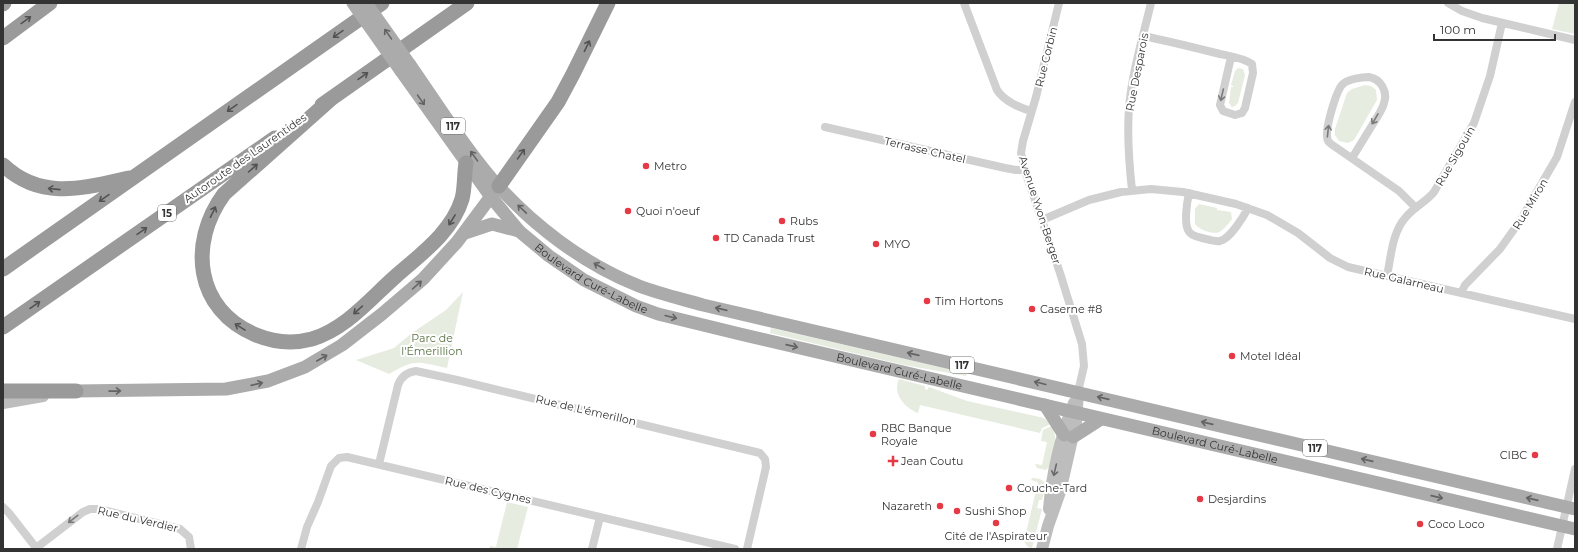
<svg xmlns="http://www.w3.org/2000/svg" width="1578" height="552" font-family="Montserrat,sans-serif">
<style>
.green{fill:#e6ecdf}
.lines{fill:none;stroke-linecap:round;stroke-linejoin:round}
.street{stroke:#d0d0d0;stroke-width:8}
.secondary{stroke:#bdbdbd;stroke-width:12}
.primary{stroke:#ababab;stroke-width:13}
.highway{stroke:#9a9a9a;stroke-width:15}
.primary-bridge{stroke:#ababab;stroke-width:13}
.oneway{stroke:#525252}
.oneway2{stroke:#636363}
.oneway3{stroke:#7a7a7a}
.oneway4{stroke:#6a6a6a}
.poi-dot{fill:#e63946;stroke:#fff;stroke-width:1.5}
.labels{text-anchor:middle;stroke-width:4;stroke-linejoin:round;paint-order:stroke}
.shield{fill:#fff;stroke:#707070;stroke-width:1}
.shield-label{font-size:10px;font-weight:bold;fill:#333}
.street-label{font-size:11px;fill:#333;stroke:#fff}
.poi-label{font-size:11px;fill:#333;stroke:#fff;text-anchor:start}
.park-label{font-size:11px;fill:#56703f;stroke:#fff}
</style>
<rect width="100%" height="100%" fill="#fff"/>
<path class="green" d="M1559,3H1575V34L1552,29Z
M1238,68L1243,69L1245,75L1238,103L1235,106L1232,107L1229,103L1231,87H1233V86L1231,85L1235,71Z
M1365,85L1371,86L1376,90L1377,100L1354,140L1348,143L1339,141L1335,135V129L1347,93L1352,89Z
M1199,204L1217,208V210L1231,212L1232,219C1229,223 1225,228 1221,231C1215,236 1199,230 1195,224V209Z
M463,292L447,368C418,362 416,358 389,374L356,360L394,348L412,333L446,310Z
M771,328L967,373L966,376L904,365L770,333Z
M899,379L925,386V389L927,390L929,387L967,401L1044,418L1051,424L1042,428L1040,433L920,405L918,413C905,408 892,394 899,379Z
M1052,426C1058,437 1056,462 1046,470L1037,468L1035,464L1042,465L1047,442L1041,441L1043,430Z
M1032,478C1050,478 1045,489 1042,500H1039L1037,508L1042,509L1032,548L1028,547L1019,535L1025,536L1026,533L1038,482L1031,480Z
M507,502L528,507L517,549H489L490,546L496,547Z"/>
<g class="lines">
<path class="street" d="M964,3L997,90C1004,101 1020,108 1031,111
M1059,3L1036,97L1023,141L1021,153L1026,174L1060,273L1082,344L1084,366L1078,392
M1448,3L1462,11L1482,18L1575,40
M1143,36C1168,41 1192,47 1216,53C1228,56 1242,57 1252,64L1253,73L1245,108L1242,113L1235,115L1223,111L1220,105L1231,57
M825,127L1005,168L1016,170H1025
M1352,158C1360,145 1368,132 1376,119C1379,114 1383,108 1384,103C1388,92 1381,79 1369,77C1362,77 1348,79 1343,84C1336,90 1326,127 1327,136C1327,140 1328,142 1331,144L1399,191L1416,208
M1132,190C1129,163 1127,135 1129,108C1132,72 1143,37 1151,3
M1189,193C1187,202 1184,222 1188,230C1190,235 1197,237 1202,238C1207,239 1215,242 1220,241C1230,239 1244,216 1248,208
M1042,220L1089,200L1121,192L1151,189L1183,192L1236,204L1267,215L1298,233L1330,258L1348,267L1575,319
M1387,276C1391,257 1392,232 1406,217C1414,207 1426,202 1434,192L1474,123L1490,76L1502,23
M1461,293L1465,285L1500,249L1520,221L1557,157L1575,102
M379,464L398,385C401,377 407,372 416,371L457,380L760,453L765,459L766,467L747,549
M3,507L9,513L37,549
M36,548L83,512L90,509H99L180,529L189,537L191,549
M301,549L307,527L318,502L331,466L339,458L347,457L735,549
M592,549L600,517
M1557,549L1575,469"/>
<path class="secondary" d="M3,403L43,396
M1049,509C1052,473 1061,436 1074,403
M1042,549L1048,526L1060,492L1076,422L1078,392"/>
<g class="primary">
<path d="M410,65C436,102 461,143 491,178C531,224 583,264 639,286C660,294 682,299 703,305L1575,509"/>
<path id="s1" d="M401,71L491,197L519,231L549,256L584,280L636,306L658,314L740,334L1575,529"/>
<path d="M465,233L492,224L519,231"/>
<path d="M76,391L226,389L268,381L305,367L342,345L382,314L423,279L457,242L495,191"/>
<path d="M1045,405L1064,435"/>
<path d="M1073,437L1101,419"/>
</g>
<path class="highway" d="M3,4L4,3
M3,38L50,3
M331,99L224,194C188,243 195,310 256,335C273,342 293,344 312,339C346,329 371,298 396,276C421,254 452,232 462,199C465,188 464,175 466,163
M322,105L467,3
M3,165C41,201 84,188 129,178
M499,186L558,102L573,74L608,3
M3,269L382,3
M3,327L275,138
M3,391H76"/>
<path class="primary-bridge" d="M353,3L401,71
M366,3L410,65"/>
</g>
<defs><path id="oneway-shaft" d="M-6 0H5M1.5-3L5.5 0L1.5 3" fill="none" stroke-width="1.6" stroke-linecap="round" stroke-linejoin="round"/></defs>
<g class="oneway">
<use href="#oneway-shaft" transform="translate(26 20) rotate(-36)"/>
<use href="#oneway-shaft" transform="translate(338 34) rotate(145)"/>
<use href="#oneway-shaft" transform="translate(587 46) rotate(-64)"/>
<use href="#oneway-shaft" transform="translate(363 76) rotate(-35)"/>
<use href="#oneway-shaft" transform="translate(232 108) rotate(145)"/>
<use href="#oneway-shaft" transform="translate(521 154) rotate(-55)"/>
<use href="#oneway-shaft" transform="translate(253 168) rotate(-42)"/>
<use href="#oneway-shaft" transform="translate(54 189) rotate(-174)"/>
<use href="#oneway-shaft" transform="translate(104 198) rotate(145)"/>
<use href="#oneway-shaft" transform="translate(213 212) rotate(-64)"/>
<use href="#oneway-shaft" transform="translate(452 220) rotate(122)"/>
<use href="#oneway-shaft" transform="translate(142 231) rotate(-35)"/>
<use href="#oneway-shaft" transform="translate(35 305) rotate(-35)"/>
<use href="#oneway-shaft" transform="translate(358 310) rotate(138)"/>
<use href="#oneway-shaft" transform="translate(240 327) rotate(-148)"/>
</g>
<g class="oneway2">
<use href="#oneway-shaft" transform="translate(388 34) rotate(-125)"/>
<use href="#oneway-shaft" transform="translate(421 100) rotate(55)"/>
<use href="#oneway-shaft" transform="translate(474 156) rotate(-126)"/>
<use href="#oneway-shaft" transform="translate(522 209) rotate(-136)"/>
<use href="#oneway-shaft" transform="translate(599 266) rotate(-150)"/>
<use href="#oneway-shaft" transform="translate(417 285) rotate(-42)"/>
<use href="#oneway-shaft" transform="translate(721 309) rotate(-167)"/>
<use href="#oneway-shaft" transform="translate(671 317) rotate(14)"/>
<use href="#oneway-shaft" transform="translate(792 346) rotate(13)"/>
<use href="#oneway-shaft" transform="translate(913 354) rotate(-167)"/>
<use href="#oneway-shaft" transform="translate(322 358) rotate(-30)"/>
<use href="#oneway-shaft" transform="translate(1040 383) rotate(-166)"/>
<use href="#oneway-shaft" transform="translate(257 384) rotate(-13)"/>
<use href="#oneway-shaft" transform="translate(115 391) rotate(-1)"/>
<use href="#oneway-shaft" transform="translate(1103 398) rotate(-167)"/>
<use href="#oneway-shaft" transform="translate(1207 423) rotate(-167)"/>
<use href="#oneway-shaft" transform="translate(1367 460) rotate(-167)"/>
<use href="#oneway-shaft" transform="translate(1437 497) rotate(13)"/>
<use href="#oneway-shaft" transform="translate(1532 499) rotate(-167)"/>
</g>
<g class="oneway3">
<use href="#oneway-shaft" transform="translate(1222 95) rotate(103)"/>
<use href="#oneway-shaft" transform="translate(1375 119) rotate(120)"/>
<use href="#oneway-shaft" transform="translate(1328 131) rotate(-84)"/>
<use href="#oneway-shaft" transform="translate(73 519) rotate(142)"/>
</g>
<use class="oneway4" href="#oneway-shaft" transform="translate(1055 470) rotate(103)"/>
<g class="poi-dot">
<circle cx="646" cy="166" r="4"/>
<circle cx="628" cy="211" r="4"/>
<circle cx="782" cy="221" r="4"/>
<circle cx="716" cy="238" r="4"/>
<circle cx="876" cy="244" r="4"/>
<circle cx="927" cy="301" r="4"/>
<circle cx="1032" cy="309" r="4"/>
<circle cx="1232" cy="356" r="4"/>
<circle cx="873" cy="434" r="4"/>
<circle cx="1535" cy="455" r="4"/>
<path d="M891 455h4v4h4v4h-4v4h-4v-4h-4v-4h4z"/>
<circle cx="1009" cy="488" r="4"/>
<circle cx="1200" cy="499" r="4"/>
<circle cx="940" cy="506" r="4"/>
<circle cx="957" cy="511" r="4"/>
<circle cx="996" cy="523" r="4"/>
<circle cx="1420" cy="524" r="4"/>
</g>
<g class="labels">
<g class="shield">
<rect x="441" y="118" width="24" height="16" rx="3"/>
<rect x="158" y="205" width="18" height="16" rx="3"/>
<rect x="950" y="357" width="24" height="16" rx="3"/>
<rect x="1303" y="440" width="24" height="16" rx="3"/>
</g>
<g class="shield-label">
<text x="453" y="130">117</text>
<text x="167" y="217">15</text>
<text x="962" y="369">117</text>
<text x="1315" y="452">117</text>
</g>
<g class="street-label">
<text transform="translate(1046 57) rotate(-76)" y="4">Rue Corbin</text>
<text transform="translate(1137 72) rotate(-79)" y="4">Rue Desparois</text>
<text transform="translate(925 150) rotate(13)" y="4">Terrasse Chatel</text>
<text transform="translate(1455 156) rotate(-60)" y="4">Rue Sigouin</text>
<text transform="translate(245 158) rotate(-35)" y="4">Autoroute des Laurentides</text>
<text transform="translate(1530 204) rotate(-59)" y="4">Rue Miron</text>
<text transform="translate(1040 210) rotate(72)" y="4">Avenue Yvon-Berger</text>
<text dy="4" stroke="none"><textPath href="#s1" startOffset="286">Boulevard Curé-Labelle</textPath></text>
<text transform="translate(1404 280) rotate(13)" y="4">Rue Galarneau</text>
<text dy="4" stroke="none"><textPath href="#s1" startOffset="610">Boulevard Curé-Labelle</textPath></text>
<text transform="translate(586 410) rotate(13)" y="4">Rue de L'émerillon</text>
<text dy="4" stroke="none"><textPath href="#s1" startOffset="934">Boulevard Curé-Labelle</textPath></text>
<text transform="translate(488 490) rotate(13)" y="4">Rue des Cygnes</text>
<text transform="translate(138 519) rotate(13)" y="4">Rue du Verdier</text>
</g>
<g class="poi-label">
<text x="654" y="170">Metro</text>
<text x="636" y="215">Quoi n'oeuf</text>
<text x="790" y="225">Rubs</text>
<text x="724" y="242">TD Canada Trust</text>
<text x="884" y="248">MYO</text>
<text x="935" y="305">Tim Hortons</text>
<text x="1040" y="313">Caserne #8</text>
<text x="1240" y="360">Motel Idéal</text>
<text x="881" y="432">RBC Banque<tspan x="881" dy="13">Royale</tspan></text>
<text x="1527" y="459" text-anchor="end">CIBC</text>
<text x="901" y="465">Jean Coutu</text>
<text x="1017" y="492">Couche-Tard</text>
<text x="1208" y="503">Desjardins</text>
<text x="932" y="510" text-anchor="end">Nazareth</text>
<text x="965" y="515">Sushi Shop</text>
<text x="1428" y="528">Coco Loco</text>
<text x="996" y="540" text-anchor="middle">Cité de l'Aspirateur</text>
</g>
<g class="park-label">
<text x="432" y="342">Parc de<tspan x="432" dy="13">l'Émerillion</tspan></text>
</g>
</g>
<rect width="1578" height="552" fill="none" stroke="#333333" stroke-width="8"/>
<path d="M1434 34v6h121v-6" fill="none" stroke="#333333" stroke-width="2"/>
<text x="1440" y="34" font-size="12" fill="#333333" stroke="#ffffff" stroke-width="3" paint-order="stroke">100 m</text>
</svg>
